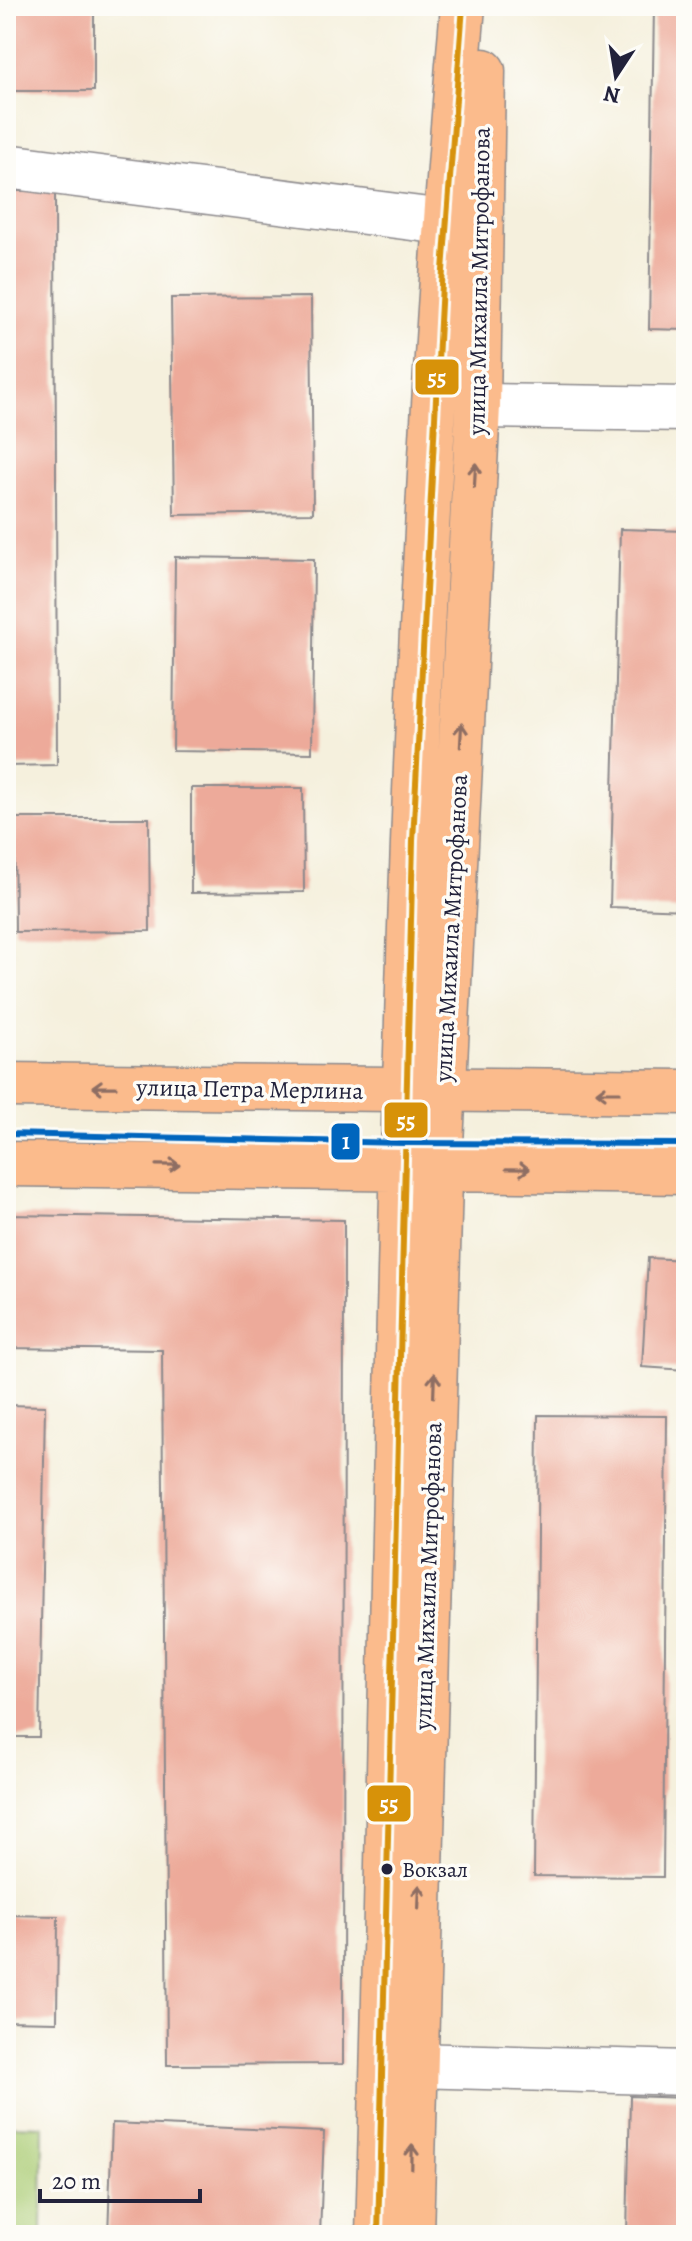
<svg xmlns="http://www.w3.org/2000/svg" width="692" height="2241" font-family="Alegreya,serif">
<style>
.green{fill:#aacc75;stroke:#667758;stroke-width:2}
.building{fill:#edaa9a}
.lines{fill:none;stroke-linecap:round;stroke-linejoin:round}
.minor-casing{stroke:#8c898c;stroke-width:47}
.major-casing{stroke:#8c898c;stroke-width:47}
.minor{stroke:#fff;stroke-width:44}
.major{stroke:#fbbb8c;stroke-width:44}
.bus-1-casing{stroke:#fdfcf7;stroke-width:12}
.bus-1{stroke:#d79209;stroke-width:6}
.tram-1-casing{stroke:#fdfcf7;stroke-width:12}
.tram-1{stroke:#0065bd;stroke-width:6}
.oneway{stroke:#8e6e64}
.bus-dot{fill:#22223b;stroke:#fdfcf7;stroke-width:3}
.labels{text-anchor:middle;stroke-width:7;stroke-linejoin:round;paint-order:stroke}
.bus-label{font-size:22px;fill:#22223b;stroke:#fdfcf7;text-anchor:start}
.street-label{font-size:24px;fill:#22223b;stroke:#fdfcf7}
.line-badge{stroke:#fdfcf7;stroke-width:3}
.badge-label{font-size:22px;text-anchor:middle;font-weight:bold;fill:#fff}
</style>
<rect width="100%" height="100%" fill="#fdfcf7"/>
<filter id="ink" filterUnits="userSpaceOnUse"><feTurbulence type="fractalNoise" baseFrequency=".0125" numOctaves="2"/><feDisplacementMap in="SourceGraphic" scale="16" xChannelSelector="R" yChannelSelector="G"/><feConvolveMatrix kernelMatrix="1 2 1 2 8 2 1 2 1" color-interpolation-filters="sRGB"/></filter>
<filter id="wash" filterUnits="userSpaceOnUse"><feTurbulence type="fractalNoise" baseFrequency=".006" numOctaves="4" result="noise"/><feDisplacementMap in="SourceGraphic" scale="32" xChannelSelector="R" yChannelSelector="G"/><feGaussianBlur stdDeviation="1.8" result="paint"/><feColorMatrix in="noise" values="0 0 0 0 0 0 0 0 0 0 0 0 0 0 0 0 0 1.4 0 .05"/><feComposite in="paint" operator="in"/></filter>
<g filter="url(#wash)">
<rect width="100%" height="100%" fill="#f5f0dd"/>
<path class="green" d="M6,2125L43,2126L42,2235H6Z"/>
<g id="blocks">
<path class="building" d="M6,6H94V91H6Z
M654,6H686V330L649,329Z
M6,191H55L57,765L6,766Z
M311,297L313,513L174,515L171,298Z
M620,529L686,531V910L610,907Z
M175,557L314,559L312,753L173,751Z
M191,788H303L304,892L191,893Z
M14,818H149L150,931L15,932Z
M6,1215L344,1220L343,2064L167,2065L162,1350L6,1348Z
M648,1258L686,1260V1370L642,1367Z
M6,1405L45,1406L39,1737H6Z
M538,1415L667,1416L663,1877L534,1876Z
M6,1915L58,1916L57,2022L6,2021Z
M630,2096L686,2098V2235H627Z
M112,2123L324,2132L320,2235H108Z"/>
</g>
</g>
<g filter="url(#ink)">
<use href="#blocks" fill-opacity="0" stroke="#8c898c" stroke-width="2"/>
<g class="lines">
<defs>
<path id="minor" d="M6,166L444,222
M478,406L686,409
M414,2065L686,2073"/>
<path id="major" d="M6,1085L686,1092
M6,1164L686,1172
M378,2235C399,1492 398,747 463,6
M411,2235L441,1144L478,406L483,71"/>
</defs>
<use href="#minor" class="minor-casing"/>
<use href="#major" class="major-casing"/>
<use href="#minor" class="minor"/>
<use href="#major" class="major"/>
<defs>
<path id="bus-1" d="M378,2235L413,841L442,284L463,6"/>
</defs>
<use href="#bus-1" class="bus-1-casing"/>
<use href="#bus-1" class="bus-1"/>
<defs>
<path id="tram-1" d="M6,1134L404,1143L686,1144"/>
</defs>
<use href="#tram-1" class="tram-1-casing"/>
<use href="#tram-1" class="tram-1"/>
</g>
<defs><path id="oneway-shaft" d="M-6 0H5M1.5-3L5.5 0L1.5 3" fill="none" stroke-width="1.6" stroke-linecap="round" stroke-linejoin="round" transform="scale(2)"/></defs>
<g class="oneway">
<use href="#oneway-shaft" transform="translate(475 475) rotate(-87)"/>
<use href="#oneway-shaft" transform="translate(461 735) rotate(-87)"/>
<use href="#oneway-shaft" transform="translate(104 1087) rotate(-179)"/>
<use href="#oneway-shaft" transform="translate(608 1092) rotate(180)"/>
<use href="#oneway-shaft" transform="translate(168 1165) rotate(1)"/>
<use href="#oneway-shaft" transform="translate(518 1169) rotate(1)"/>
<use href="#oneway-shaft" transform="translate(434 1385) rotate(-88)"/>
<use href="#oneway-shaft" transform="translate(419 1897) rotate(-88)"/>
<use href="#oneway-shaft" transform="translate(412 2157) rotate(-89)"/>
</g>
</g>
<circle class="bus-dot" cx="387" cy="1869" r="7"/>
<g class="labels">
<g class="bus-label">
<text x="402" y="1877">Вокзал</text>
</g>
<g class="street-label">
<text transform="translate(479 281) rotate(-89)" y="8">улица Михаила Митрофанова</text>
<text transform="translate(451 928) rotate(-87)" y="8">улица Михаила Митрофанова</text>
<text transform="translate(250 1089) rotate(1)" y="8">улица Петра Мерлина</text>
<text transform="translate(428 1576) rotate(-88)" y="8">улица Михаила Митрофанова</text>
</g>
</g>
<g class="line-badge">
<rect x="414" y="358" width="46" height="38" rx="8" fill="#d79209"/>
<rect x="383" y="1101" width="46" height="38" rx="8" fill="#d79209"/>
<rect x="330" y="1122" width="31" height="39" rx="8" fill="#0065bd"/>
<rect x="366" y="1784" width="46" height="39" rx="8" fill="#d79209"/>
</g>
<g class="badge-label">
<text x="437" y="385">55</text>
<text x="406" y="1128">55</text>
<text x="346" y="1149">1</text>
<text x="389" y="1811">55</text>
</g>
<rect width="692" height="2241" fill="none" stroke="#fdfcf7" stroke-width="32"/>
<g transform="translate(616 76) rotate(192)" stroke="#fdfcf7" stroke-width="6" paint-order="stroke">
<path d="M0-6L14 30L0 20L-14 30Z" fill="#22223b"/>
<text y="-12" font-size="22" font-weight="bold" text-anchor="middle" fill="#22223b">N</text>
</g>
<path d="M40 2189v12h160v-12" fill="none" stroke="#22223b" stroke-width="4"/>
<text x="52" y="2189" font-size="24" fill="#22223b" stroke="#fdfcf7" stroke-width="6" paint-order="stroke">20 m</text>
</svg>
